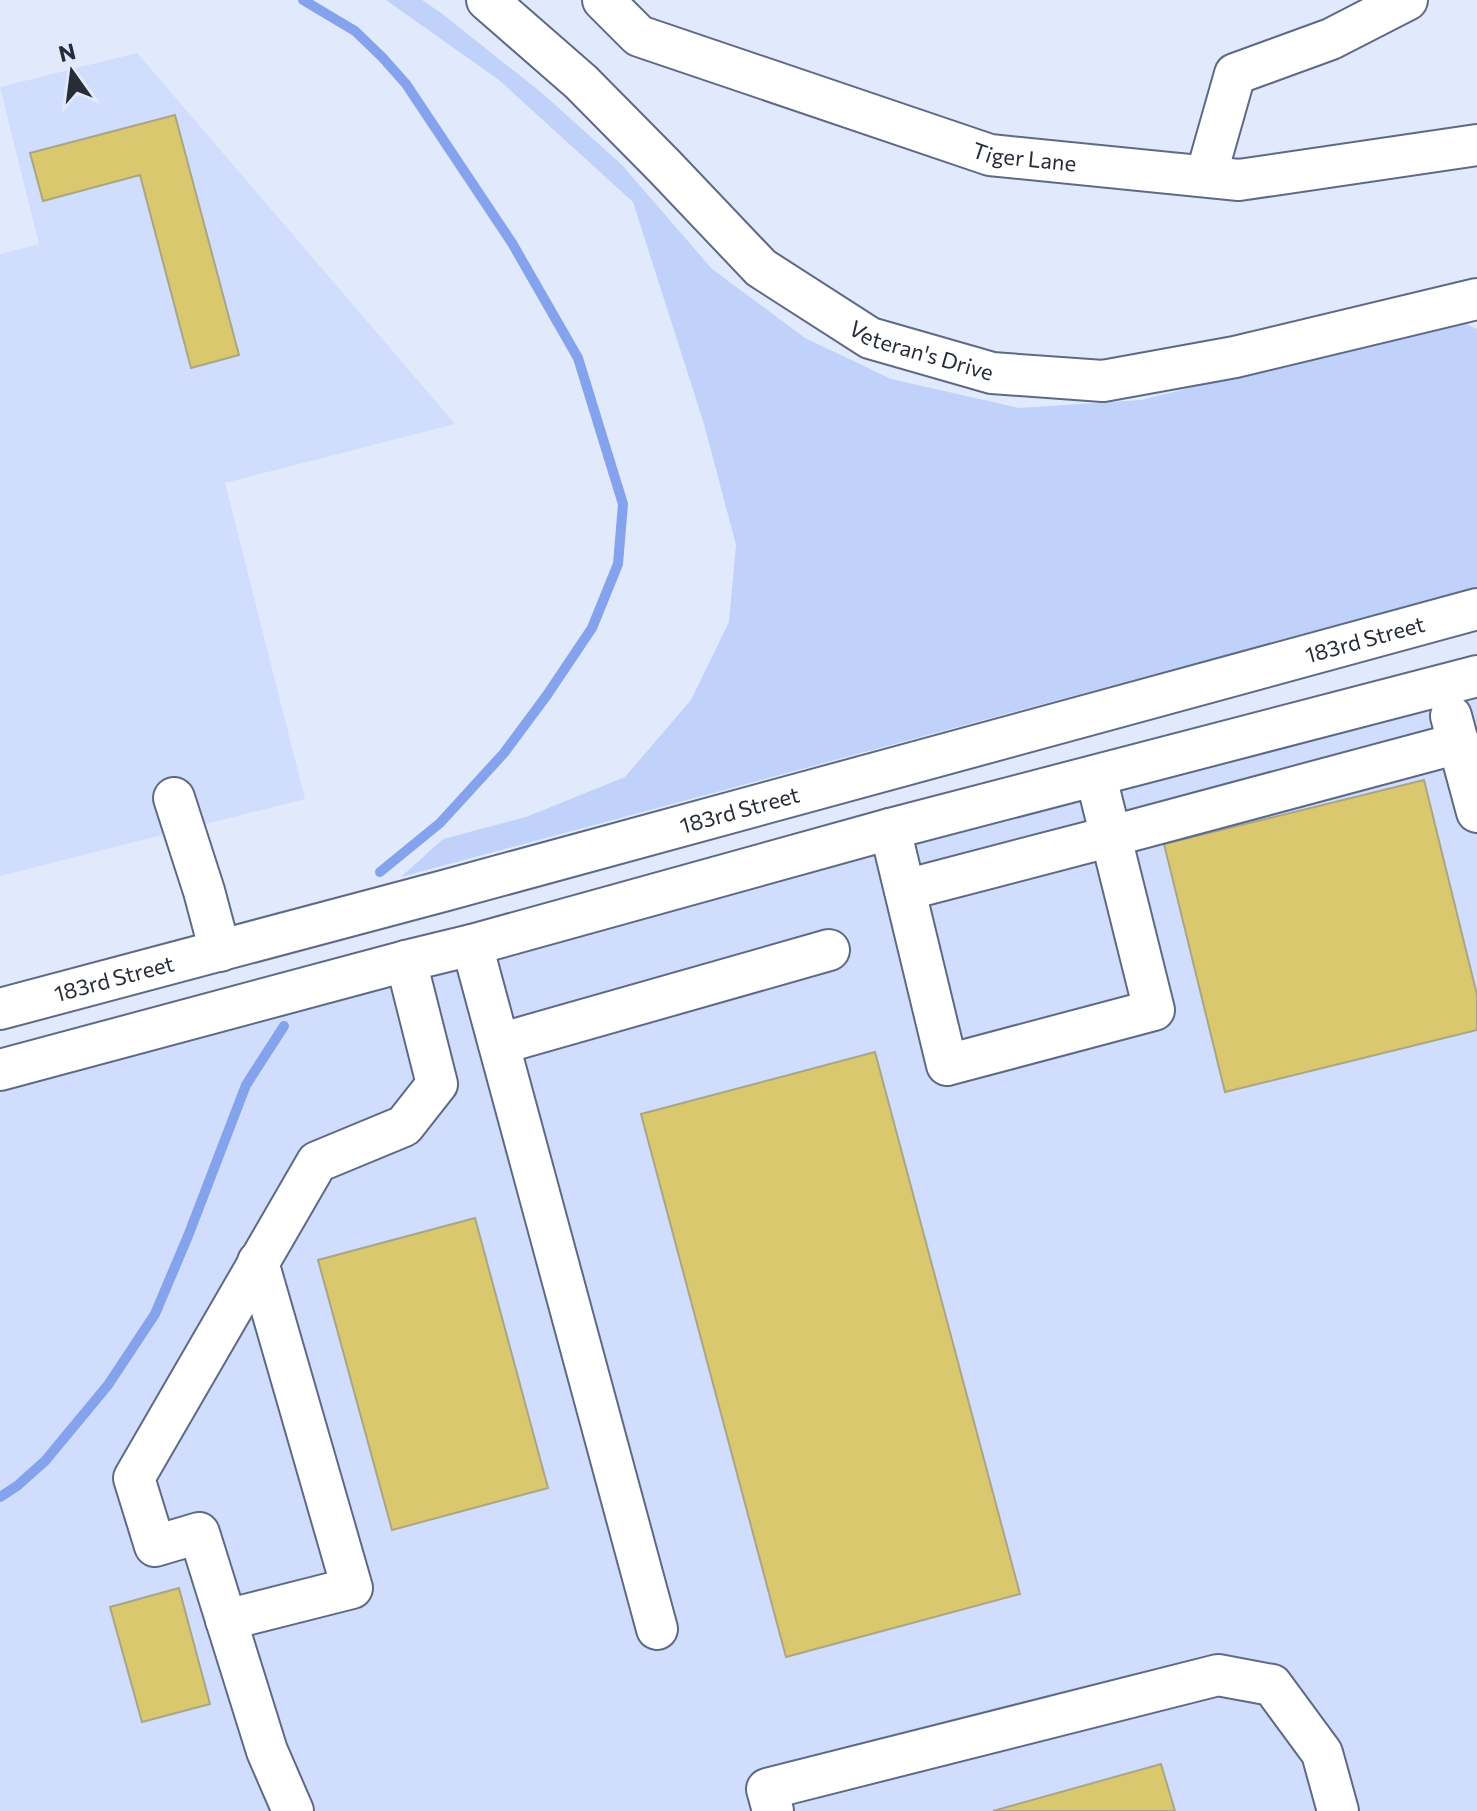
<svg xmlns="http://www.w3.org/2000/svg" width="1477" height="1811" font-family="Commissioner,sans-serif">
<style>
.built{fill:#d0ddfc}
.green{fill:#c0d1fa}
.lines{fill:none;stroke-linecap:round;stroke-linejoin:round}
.stream{stroke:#85a3ed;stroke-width:10}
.building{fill:#d9c86d;stroke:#aaa585;stroke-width:2}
.minor-casing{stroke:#5e6a85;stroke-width:44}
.minor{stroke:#fff;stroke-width:40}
.labels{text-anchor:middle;stroke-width:7;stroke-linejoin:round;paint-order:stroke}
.street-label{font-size:22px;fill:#272c37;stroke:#e1e9fc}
</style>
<rect width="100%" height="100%" fill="#e1e9fc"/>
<path class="built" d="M137,53L455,424L225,483L305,799L0,876V254L39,244L0,87Z
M1477,664V1811H0V1056Z"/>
<path class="green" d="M386,0H422L441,13L542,93L622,165L712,269L805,338L891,379L1019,408L1141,400L1460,321L1477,329V587L401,877L443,839L526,817L625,777L691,700L729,622L736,545L704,424L633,202L499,80Z"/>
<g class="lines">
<path class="stream" d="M303,0L355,31L382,57L406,84L512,243L578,358L623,504L618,564L592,628L547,695L504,753L440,823L380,872
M0,1497L17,1486L45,1461L108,1385L155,1314L188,1236L246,1085L284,1026"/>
</g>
<path class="building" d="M175,115L239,355L191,368L140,175L43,201L30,153Z
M1424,780L1477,995V1030L1225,1092L1164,844Z
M875,1052L1020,1594L786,1657L641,1114Z
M475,1218L548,1488L392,1530L318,1260Z
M179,1588L210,1704L142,1722L110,1607Z
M1161,1764L1175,1811H993Z"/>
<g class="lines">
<defs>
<g id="minor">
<path id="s1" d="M487,0L581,82L665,167L761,268L870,338L992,373L1103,381L1235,357L1477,299"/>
<path id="s2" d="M603,0L639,36L990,155L1239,180L1477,145"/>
<path d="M1206,176L1235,74L1331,39L1407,0"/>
<path d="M1451,716L1477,812"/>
<path d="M174,798L204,891L220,951"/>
<path d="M890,829L947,1065L1154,1010L1096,777"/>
<path d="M905,890L1112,836L1459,743"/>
<path d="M472,945L657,1629"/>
<path id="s3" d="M0,1009L447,890L1477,609"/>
<path d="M499,1044L829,950"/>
<path d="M0,1070L406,961L472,945L890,829L1477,676"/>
<path d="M226,1620L352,1588L258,1262"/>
<path d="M293,1811L267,1751L199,1533L155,1546L134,1478L317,1162L404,1126L437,1084L406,961"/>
<path d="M773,1811L767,1789L1218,1675L1272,1685L1322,1753L1338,1811"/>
</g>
</defs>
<use href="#minor" class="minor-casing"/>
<use href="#minor" class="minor"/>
</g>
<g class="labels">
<g class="street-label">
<text dy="8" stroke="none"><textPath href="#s2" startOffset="456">Tiger Lane</textPath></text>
<text dy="8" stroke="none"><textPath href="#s1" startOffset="566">Veteran's Drive</textPath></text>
<text dy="8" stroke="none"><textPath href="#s3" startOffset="1414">183rd Street</textPath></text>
<text dy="8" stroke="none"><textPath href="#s3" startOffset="766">183rd Street</textPath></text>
<text dy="8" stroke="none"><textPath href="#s3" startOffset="118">183rd Street</textPath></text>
</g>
</g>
<g transform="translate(72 72) rotate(346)" stroke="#e1e9fc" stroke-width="6" paint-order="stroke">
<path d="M0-6L14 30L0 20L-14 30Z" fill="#272c37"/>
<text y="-12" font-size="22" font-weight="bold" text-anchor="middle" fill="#272c37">N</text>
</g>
</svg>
